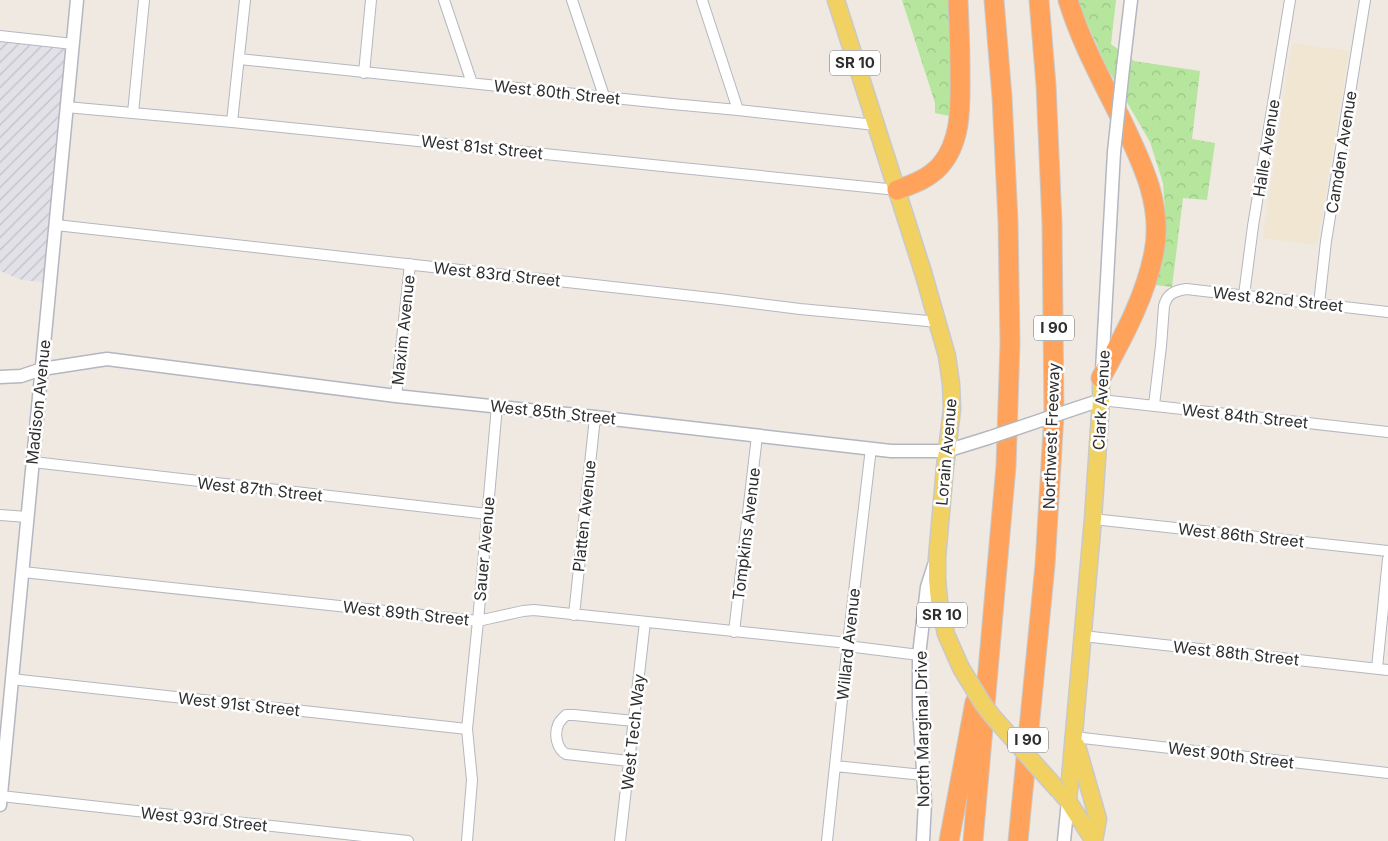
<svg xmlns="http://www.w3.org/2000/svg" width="1388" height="841" font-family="Inter,sans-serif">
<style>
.industrial{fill:url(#industrial-furrows)}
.education{fill:#f0e6d1}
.forest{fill:url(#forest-crowns)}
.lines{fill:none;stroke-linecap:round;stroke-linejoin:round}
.minor-casing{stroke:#b4b7c1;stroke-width:12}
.tertiary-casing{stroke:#b4b7c1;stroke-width:15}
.primary-casing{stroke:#c9c9c9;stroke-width:19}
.motorway-casing{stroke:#c9c9c9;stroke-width:21}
.minor{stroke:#fff;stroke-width:10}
.tertiary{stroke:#fff;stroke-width:12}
.primary{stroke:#f2d163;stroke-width:16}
.motorway{stroke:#ffa35c;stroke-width:19}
.tertiary-bridge-casing{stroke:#b4b7c1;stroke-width:15;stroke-linecap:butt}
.primary-bridge-casing{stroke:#c9c9c9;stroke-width:19;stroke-linecap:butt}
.tertiary-bridge{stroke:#fff;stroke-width:12}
.primary-bridge{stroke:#f2d163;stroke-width:16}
.labels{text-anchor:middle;stroke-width:5;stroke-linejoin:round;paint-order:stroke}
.shield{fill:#fff;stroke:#6d6d6d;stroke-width:1}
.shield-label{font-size:15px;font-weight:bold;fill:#2e2e2e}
.street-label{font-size:16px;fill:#2e2e2e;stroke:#fff}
</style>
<defs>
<pattern id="industrial-furrows" width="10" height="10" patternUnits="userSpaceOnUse" patternTransform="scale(1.25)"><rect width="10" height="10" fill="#e3e1e8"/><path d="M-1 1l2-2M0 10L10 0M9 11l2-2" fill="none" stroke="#c3c1c7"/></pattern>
<pattern id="forest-crowns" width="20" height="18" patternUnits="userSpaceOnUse" patternTransform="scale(1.25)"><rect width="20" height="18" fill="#b6e59e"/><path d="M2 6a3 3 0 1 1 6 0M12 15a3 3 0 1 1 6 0" fill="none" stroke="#9dc588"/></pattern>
</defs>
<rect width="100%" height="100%" fill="#efe9e1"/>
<path class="industrial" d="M0,36L73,44L51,283L22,280L0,271Z"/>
<path class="education" d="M1292,43L1349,51L1317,245L1263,238Z"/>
<path class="forest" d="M902,0H958L959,118L935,113V103Z
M1077,0H1116L1111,44L1134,61L1200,71L1192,139L1215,143L1207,200L1183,198L1172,287L1155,285L1163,249L1166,223L1163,183L1150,142L1106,66Z"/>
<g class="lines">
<defs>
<path id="minor" d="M444,0L472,83
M572,0L604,96
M702,0L738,110
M0,36L73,44
M239,59L672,104L738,110L875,125
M364,73L371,0
M66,107L232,122L897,190
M133,113L144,0
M232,122L245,0
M56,225L720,299L800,309L938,322
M1244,295L1253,226L1290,0
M1319,304L1326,241L1365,0
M396,396L410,264
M1101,400L1388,432
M1154,405L1161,346L1164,306C1167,294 1174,291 1186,289L1388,312
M33,462L488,514
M0,515L27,517
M1093,519L1388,551
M23,572L478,621L523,611L534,610L848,643
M574,615L595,417
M734,632L757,436
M1083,636L1388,670
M847,646L919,655
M1377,668L1388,559
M11,679L467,729
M1074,737L1388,773
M629,761L566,754C557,749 554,735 558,725C559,721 563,718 566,715H574L634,721
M835,766L923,775
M1,796L408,841
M467,841L472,780L467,729L478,621L497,406
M620,841L645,622
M827,841L848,643L871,448"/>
<path id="tertiary" d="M1123,68L1131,0
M1102,371L1114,152
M0,377L21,376L42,369L107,359L396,396L595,417L891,451H946L988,438
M1071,410L1101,400
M0,805L77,0
M923,841L925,802L919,708V655L927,587L934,565
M1064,841L1068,801"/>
<path id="primary" d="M836,0L923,272L947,356L951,384L952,409L945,467L937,558V579L939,601L946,634L961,668
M1077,746L1098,819L1094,841
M1061,793L1068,801L1094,841
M1068,801L1093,519L1101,400V378"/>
<path id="motorway" d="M1068,0C1081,43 1104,84 1124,125C1143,165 1163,206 1154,252C1146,296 1122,339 1101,378
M897,190C913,184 928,179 940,166C963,140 960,102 960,70C960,46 959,23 958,0
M949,841L975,702
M973,841L1006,466L1010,343L1008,221L1002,97L994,0
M1018,841L1045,565L1054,414L1052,223L1046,85L1039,0"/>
</defs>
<use href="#minor" class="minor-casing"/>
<use href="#tertiary" class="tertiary-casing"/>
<use href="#primary" class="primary-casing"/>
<use href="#motorway" class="motorway-casing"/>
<use href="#minor" class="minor"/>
<use href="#tertiary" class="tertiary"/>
<use href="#primary" class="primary"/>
<use href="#motorway" class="motorway"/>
<defs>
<path id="tertiary-bridge" d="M1114,152L1123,68
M988,438L1071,410"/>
<path id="primary-bridge" d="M961,668L983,704L994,718L1059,791"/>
</defs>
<use href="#tertiary-bridge" class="tertiary-bridge-casing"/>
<use href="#primary-bridge" class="primary-bridge-casing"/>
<use href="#tertiary-bridge" class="tertiary-bridge"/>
<use href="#primary-bridge" class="primary-bridge"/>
</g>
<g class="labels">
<g class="shield">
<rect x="830" y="50.5" width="50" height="25" rx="4"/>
<rect x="1034" y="315.5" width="40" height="25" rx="4"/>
<rect x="917" y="602.5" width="50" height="25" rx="4"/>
<rect x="1008" y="727.5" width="40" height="25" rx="4"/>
</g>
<g class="shield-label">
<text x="855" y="68">SR 10</text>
<text x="1054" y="333">I 90</text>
<text x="942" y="620">SR 10</text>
<text x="1028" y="745">I 90</text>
</g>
<g class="street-label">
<text transform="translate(557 92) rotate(6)" y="6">West 80th Street</text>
<text transform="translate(482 147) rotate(6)" y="6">West 81st Street</text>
<text transform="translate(1266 148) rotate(-81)" y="6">Halle Avenue</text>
<text transform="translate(1341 152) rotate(-81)" y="6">Camden Avenue</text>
<text transform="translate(497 274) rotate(6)" y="6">West 83rd Street</text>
<text transform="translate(1278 299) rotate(6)" y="6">West 82nd Street</text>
<text transform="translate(403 330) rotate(-84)" y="6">Maxim Avenue</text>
<text transform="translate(1101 400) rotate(-87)" y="6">Clark Avenue</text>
<text transform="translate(38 402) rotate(-84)" y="6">Madison Avenue</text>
<text transform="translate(553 412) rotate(6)" y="6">West 85th Street</text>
<text transform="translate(1245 416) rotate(6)" y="6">West 84th Street</text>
<text transform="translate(1051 436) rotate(-88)" y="6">Northwest Freeway</text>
<text transform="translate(946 452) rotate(-85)" y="6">Lorain Avenue</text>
<text transform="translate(260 489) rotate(6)" y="6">West 87th Street</text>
<text transform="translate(584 516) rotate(-84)" y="6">Platten Avenue</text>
<text transform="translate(746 534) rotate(-83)" y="6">Tompkins Avenue</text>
<text transform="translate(1241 535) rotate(6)" y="6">West 86th Street</text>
<text transform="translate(484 549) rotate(-85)" y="6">Sauer Avenue</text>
<text transform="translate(406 613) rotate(6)" y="6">West 89th Street</text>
<text transform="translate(848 644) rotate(-84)" y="6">Willard Avenue</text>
<text transform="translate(1236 653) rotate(6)" y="6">West 88th Street</text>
<text transform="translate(239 704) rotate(6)" y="6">West 91st Street</text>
<text transform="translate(922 729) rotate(-91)" y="6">North Marginal Drive</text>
<text transform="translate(633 732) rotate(-84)" y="6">West Tech Way</text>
<text transform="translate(1231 755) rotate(7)" y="6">West 90th Street</text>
<text transform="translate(204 819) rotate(6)" y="6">West 93rd Street</text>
</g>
</g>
</svg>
